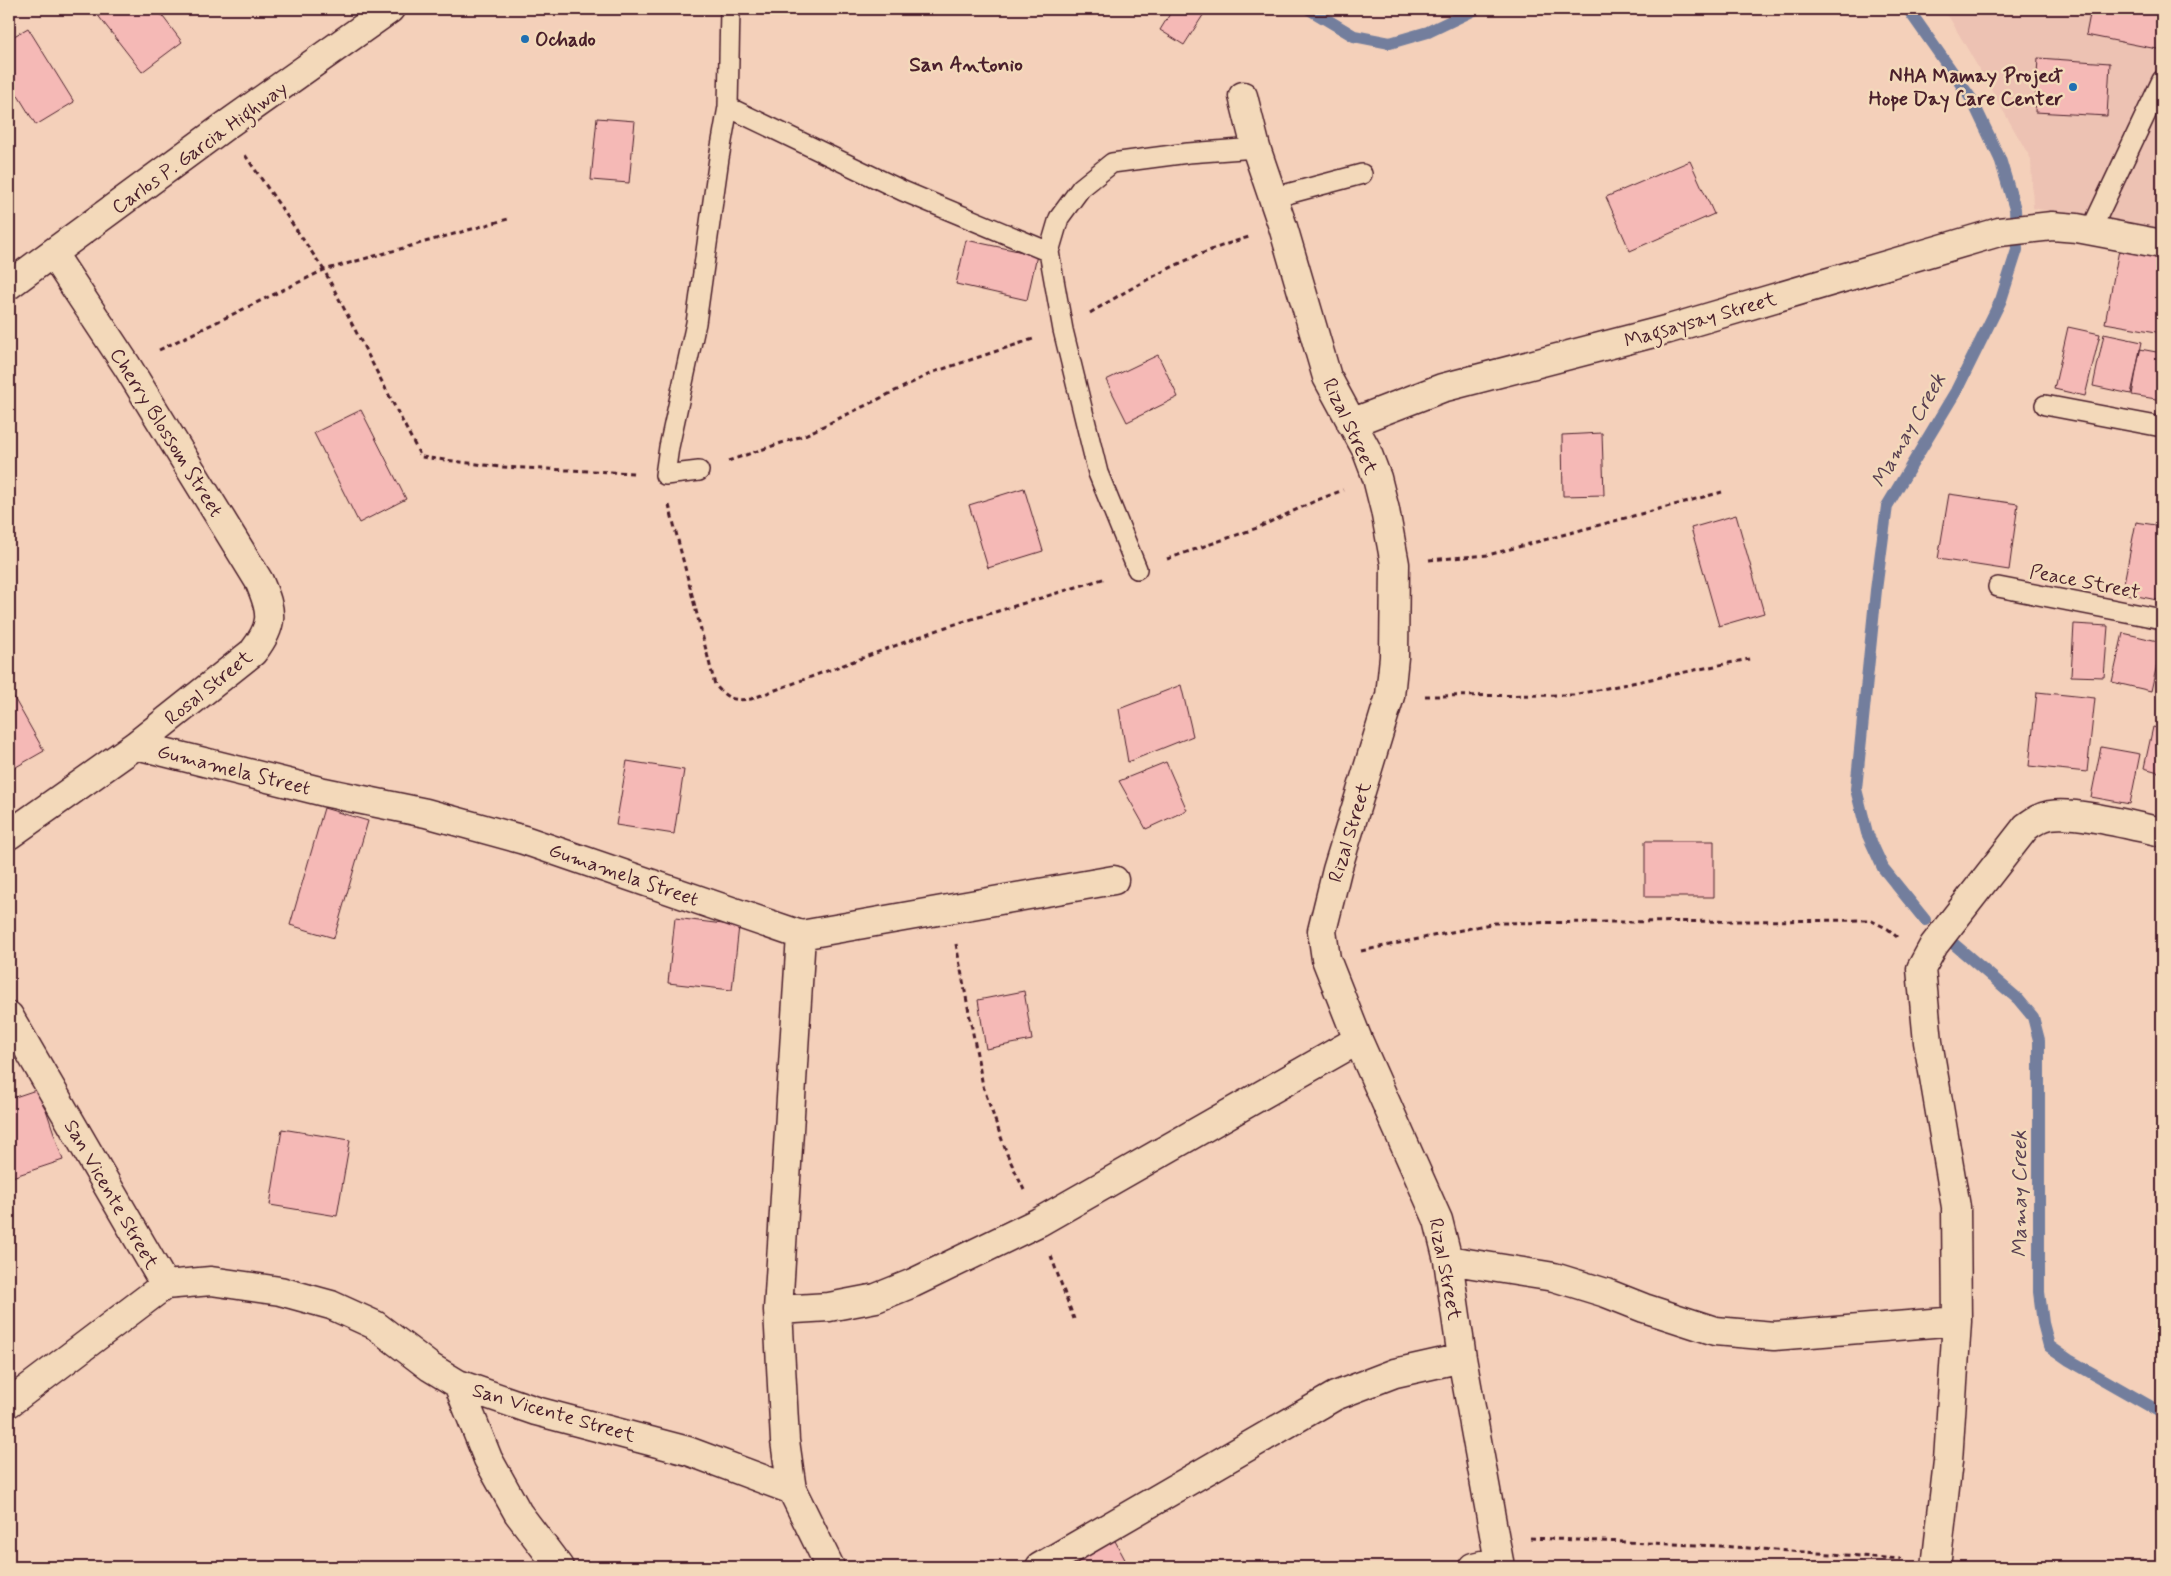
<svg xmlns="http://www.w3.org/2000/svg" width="2171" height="1576" font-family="Mynerve,sans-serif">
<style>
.built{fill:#edc2b3}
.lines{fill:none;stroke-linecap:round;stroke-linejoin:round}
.stream{stroke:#737e9d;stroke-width:12}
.building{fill:#f5b9b6;stroke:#4a1f2b}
.service-casing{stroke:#4a1f2b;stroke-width:22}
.minor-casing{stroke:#4a1f2b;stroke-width:31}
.trunk-casing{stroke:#4a1f2b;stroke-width:31}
.path{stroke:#4a1f2b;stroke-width:3;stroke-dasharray:5 4;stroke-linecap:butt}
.service{stroke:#f3d9ba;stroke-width:19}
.minor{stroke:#f3d9ba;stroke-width:28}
.trunk{stroke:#f3d9ba;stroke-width:28}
.poi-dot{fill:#1f6fb2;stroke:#f3d9ba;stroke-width:2}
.labels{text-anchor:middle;stroke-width:5;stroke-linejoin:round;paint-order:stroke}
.poi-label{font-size:20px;font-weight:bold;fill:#4a1f2b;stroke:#f3d9ba;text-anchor:start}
.street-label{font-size:20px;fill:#4a1f2b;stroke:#f3d9ba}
.neighbourhood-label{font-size:21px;font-weight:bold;fill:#4a1f2b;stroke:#f3d9ba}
.water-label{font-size:21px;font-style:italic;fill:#583f51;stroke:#f3d9ba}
</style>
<rect width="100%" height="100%" fill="#f4d0ba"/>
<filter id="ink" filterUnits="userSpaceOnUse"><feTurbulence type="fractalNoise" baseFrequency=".02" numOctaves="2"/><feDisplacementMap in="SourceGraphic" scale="10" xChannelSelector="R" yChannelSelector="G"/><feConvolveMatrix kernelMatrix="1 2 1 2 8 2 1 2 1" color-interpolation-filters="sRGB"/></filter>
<g filter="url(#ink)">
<path class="built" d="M1939,9H2162V233L2033,208L2031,159L1949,17Z"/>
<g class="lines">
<path class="stream" d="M1309,9L1354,36L1390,43L1428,32L1476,9
M1908,9L1972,100L2000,159L2015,209L2017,250L2001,300L1956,391L1887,506L1876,590L1856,789L1867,833L1883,868L1925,920
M1955,945L2018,999L2033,1017L2039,1040V1292L2043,1323L2049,1346L2069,1360L2162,1413"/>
</g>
<path class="building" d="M93,9H157L182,42L142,72Z
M1173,9H1207L1184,45L1160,30Z
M2091,9H2162V50L2086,35Z
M28,28L74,102L36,125L9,81V39Z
M2038,58L2110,63L2107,116L2035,112Z
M597,118L635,121L629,183L591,180Z
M1690,161L1714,214L1630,251L1606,197Z
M966,240L1037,255L1027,300L956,284Z
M2119,250L2162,257V333L2105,323Z
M2068,327L2100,334L2085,396L2054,389Z
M2104,334L2142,342L2131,394L2093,386Z
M2140,349L2162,353V400L2132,395Z
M1158,355L1178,397L1127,422L1106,380Z
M361,410L406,499L359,523L314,433Z
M1602,433L1604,495L1563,496L1562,435Z
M1024,488L1043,551L988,568L969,505Z
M1949,494L2018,504L2009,570L1938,559Z
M1736,515L1764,613L1719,626L1691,528Z
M2136,522L2162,526V601L2122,593Z
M2074,624L2108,626L2104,677L2071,676Z
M2123,633L2162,642L2151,691L2112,682Z
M1181,685L1193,736L1128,762L1119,709Z
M9,689L44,751L9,771Z
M2037,692L2095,698L2087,772L2029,766Z
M2153,727L2162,729V773L2144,768Z
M2101,747L2140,754L2130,804L2091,797Z
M627,761L684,770L674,834L616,825Z
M1166,762L1187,810L1146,829L1119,781Z
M324,808L368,821L334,938L290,925Z
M1645,841H1714V897H1645Z
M2162,915V955L2157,954Z
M675,918L739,926L732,990L668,983Z
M1024,991L1032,1040L986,1049L978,1000Z
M39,1089L63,1160L9,1178V1099Z
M282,1129L350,1140L337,1216L270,1205Z
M1114,1539L1129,1567H1062Z"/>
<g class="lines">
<defs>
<path id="service" d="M728,107L903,191L1049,252
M1272,198L1362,174
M2091,230L2162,80
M2045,405L2162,427
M699,471L665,475L669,447L696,323L719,158L728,107L730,9
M1137,569L1098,473L1063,330L1049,252L1059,218L1081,188L1112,163L1188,153L1256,148
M1998,587L2162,619"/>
<path id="minor" d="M1243,96L1256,148L1283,227L1327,377L1366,449L1377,478L1385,510L1395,564L1394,657L1390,696L1337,870L1322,931L1326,959L1358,1040L1438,1220L1448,1260L1462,1358L1500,1567
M1351,423L1442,388L1669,329L1999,232L2052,226L2077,228L2162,244
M136,745L324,792L426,813L524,840L801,935L1114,880
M9,835L136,745L253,652C274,625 273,613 259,581L127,366L53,254
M801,935L778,1310L785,1441L792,1490L830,1567
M9,1016L165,1285
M1448,1260L1554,1277L1606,1293L1644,1308L1715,1331L1774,1336L1957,1321
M165,1285L211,1281L280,1291L331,1305L375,1325L430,1367L458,1384L536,1411L688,1451L792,1490
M778,1310L829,1307L876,1298L913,1283L1039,1222L1358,1040
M458,1384L488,1459L518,1513L559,1567
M9,1403L165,1285
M1040,1567L1335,1396L1395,1373L1462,1358
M1473,1567L1499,1561
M1936,1567L1948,1461L1957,1321L1956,1207L1928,1042L1921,969L1934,945L2026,827C2034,821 2040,817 2050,815C2078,811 2133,826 2162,832"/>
<path id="trunk" d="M9,285L225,126L390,9"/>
</defs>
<use href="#service" class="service-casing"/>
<use href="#minor" class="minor-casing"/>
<use href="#trunk" class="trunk-casing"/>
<path class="path" d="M245,155L324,270L421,457L501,467L634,473
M1090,313C1142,281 1191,254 1249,237
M159,350L324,270L508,219
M728,461L805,435L934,372L1033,339
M669,505L715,685C728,699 732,701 751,699L946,627L1106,578
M1167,559L1257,528L1315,501L1343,490
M1429,560L1488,555L1722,492
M1425,696L1573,695L1749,659
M956,944L983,1086L1007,1154L1024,1190
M1361,951L1495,923L1870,920L1888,929L1897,937
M1051,1256L1074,1319
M1530,1538L1720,1546L1901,1559"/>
<use href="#service" class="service"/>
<use href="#minor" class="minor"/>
<use href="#trunk" class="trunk"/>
</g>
</g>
<g class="poi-dot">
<circle cx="525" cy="39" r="5"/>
<circle cx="2073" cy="87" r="5"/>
</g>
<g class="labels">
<g class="poi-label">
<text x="535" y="46">Ochado</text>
<text x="2063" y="82" text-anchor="end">NHA Mamay Project<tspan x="2063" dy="23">Hope Day Care Center</tspan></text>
</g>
<g class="street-label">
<text transform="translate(199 147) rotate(-36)" y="7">Carlos P. Garcia Highway</text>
<text transform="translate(1700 319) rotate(-16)" y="7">Magsaysay Street</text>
<text transform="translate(1351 426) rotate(65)" y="7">Rizal Street</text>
<text transform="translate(167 432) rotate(58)" y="7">Cherry Blossom Street</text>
<text transform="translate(2085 581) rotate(11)" y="7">Peace Street</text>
<text transform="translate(208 687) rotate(-39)" y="7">Rosal Street</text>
<text transform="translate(234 769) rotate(14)" y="7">Gumamela Street</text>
<text transform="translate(1349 832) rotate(-73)" y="7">Rizal Street</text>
<text transform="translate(624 874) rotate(19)" y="7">Gumamela Street</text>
<text transform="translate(112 1194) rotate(60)" y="7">San Vicente Street</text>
<text transform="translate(1446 1269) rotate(79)" y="7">Rizal Street</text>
<text transform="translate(554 1412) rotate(16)" y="7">San Vicente Street</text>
</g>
<g class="neighbourhood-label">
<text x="966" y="71">San Antonio</text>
</g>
<g class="water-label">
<text transform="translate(1908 430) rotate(-60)" y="7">Mamay Creek</text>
<text transform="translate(2019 1194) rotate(-90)" y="7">Mamay Creek</text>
</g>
</g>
<rect width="2171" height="1576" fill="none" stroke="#f3d9ba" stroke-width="30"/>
<rect x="15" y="15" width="2141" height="1546" fill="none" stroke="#4a1f2b" stroke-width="2" filter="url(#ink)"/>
</svg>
